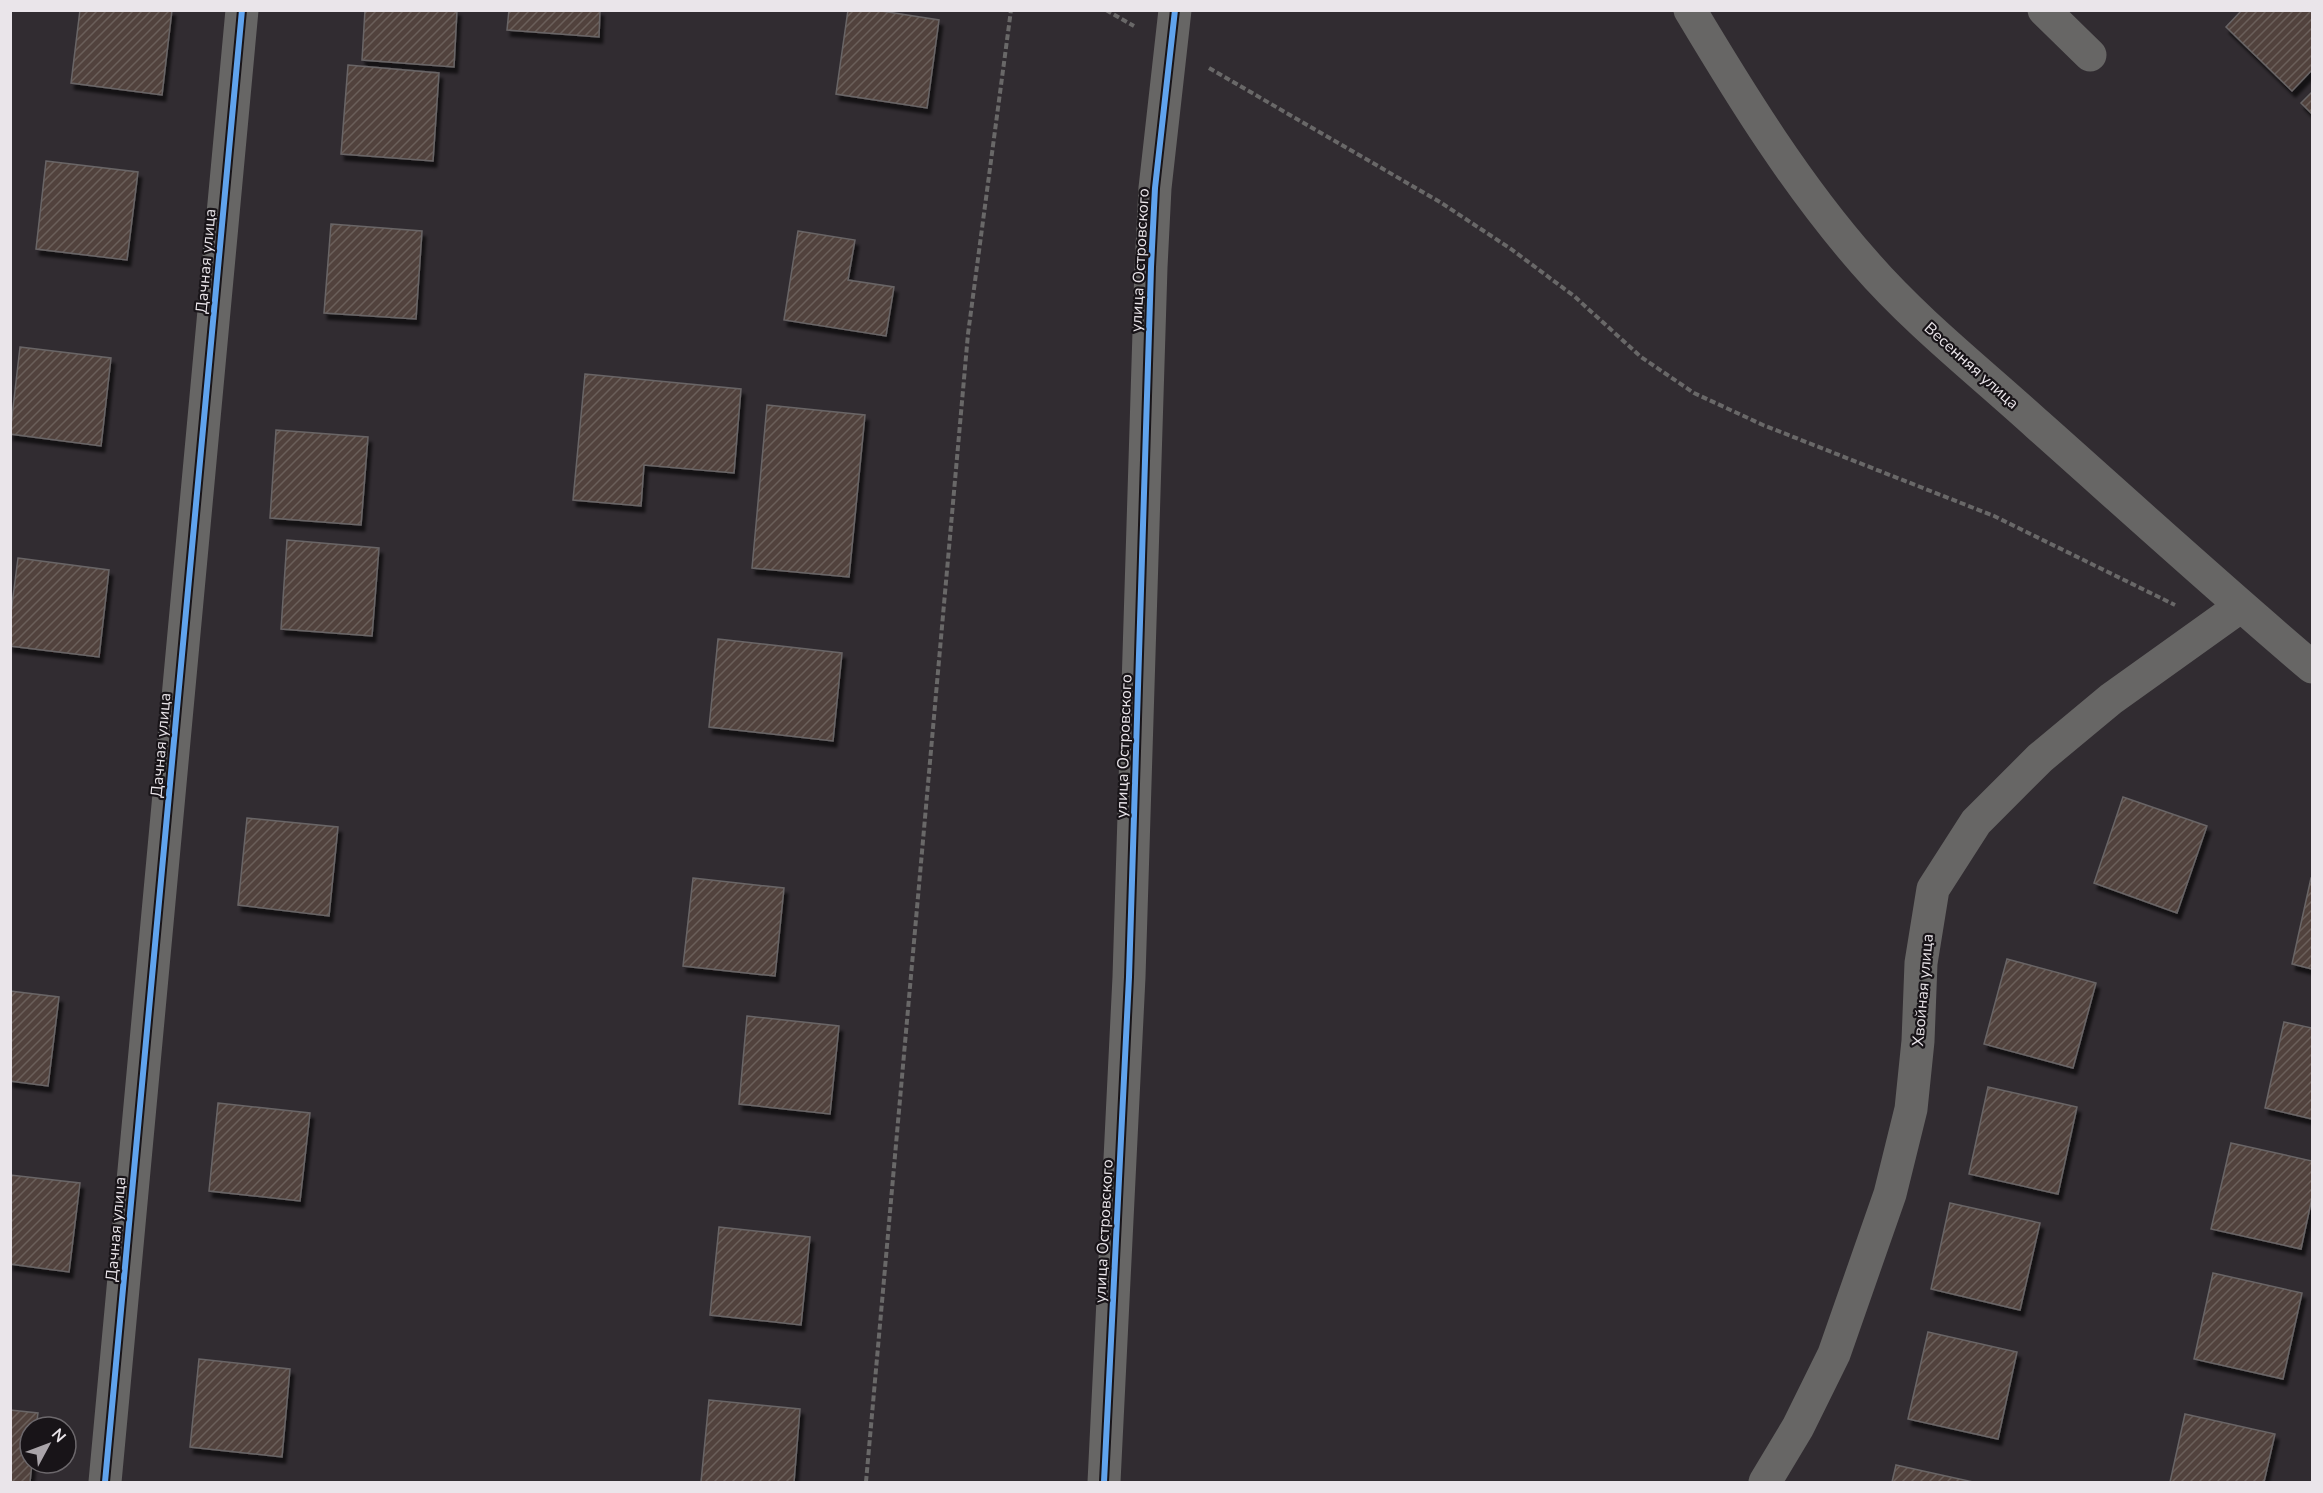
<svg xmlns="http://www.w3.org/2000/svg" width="2323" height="1493" font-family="'Nunito Sans',sans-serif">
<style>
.building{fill:url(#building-hatch);stroke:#696566;stroke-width:1.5;filter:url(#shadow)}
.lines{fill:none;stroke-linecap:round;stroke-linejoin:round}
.path{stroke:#696868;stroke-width:4;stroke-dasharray:6 3;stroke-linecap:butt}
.minor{stroke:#676665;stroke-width:33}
.cycleway-casing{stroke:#181418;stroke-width:10}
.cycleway{stroke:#60a3ed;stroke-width:6}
.labels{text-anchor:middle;stroke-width:4.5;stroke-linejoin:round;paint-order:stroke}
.street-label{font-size:16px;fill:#eae5ea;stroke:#181418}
</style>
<defs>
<pattern id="building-hatch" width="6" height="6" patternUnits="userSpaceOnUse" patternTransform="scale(1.5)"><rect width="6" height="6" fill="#51433e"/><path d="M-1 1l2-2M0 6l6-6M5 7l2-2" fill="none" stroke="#6a5e5a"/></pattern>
<filter id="shadow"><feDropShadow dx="3.5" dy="6" stdDeviation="1.5" flood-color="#0009"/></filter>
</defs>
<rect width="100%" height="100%" fill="#312c31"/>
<path class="building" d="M80,10H172L162,95L71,83Z
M365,10H457L454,67L362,60Z
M509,10H600L599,37L507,30Z
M848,10H875L939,20L927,108L836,94Z
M2242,10H2312V70L2292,91L2226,27Z
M348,65L439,73L433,161L341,154Z
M2312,92V114L2301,103Z
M46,161L138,172L127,260L36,249Z
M331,224L422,231L416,319L324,313Z
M798,231L855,240L848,280L894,287L886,336L784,320Z
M20,347L111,358L101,446L10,434Z
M585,374L741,389L734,473L644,465L641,506L573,500Z
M767,405L865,415L849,577L752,568Z
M276,430L368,437L361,525L270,518Z
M287,540L379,548L372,636L281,629Z
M18,558L109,570L99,657L10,646V620Z
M718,639L842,653L833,741L709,727Z
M2123,797L2207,826L2177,913L2094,883Z
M247,818L338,827L329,916L238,905Z
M693,878L784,888L775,976L683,966Z
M2311,878H2312V969L2292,964Z
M2007,959L2096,983L2073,1068L1984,1044Z
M10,991L59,997L48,1086L10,1081Z
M747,1016L839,1026L830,1114L739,1104Z
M2284,1022L2312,1028V1119L2265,1108Z
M1988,1087L2077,1107L2058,1194L1969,1174Z
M218,1103L310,1113L300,1201L209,1191Z
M2231,1143L2312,1161V1198L2301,1249L2211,1229Z
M10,1175L80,1183L69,1272L10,1264Z
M1950,1203L2040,1223L2020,1310L1931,1289Z
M719,1227L810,1237L801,1325L710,1315Z
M2213,1273L2302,1293L2283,1379L2194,1359Z
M1928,1332L2017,1352L1998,1439L1908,1419Z
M199,1359L290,1369L282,1457L190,1447Z
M709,1400L800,1409L794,1482H701Z
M10,1410L38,1413L36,1427H30V1463H32L30,1482H10Z
M2185,1414L2275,1434L2264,1482H2170Z
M1896,1465L1973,1482H1892Z"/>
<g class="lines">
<path class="path" d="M1106,10L1134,26
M1209,68L1440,202L1511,249L1574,296L1641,357L1694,393L1763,425L1994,516L2175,605
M866,1482L968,334L1011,10"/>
<path class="minor" d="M1690,10C1742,97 1797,186 1864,262C1916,322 1980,372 2038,425C2129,506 2219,588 2312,667
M2044,10L2090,55
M105,1482L242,10
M1104,1482L1129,977L1151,267L1155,188L1175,10
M1765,1482L1798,1427L1834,1354L1890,1194L1911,1109L1918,1041L1921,963L1933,889L1976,822L2040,758L2111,699L2241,606"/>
<defs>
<path id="cycleway" d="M105,1482L242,10
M1104,1482L1129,977L1151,267L1155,188L1175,10"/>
</defs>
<use href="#cycleway" class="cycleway-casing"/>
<use href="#cycleway" class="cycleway"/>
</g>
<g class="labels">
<g class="street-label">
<text transform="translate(1139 260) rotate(-87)" y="6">улица Островского</text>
<text transform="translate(205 261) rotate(-85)" y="6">Дачная улица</text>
<text transform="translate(1972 365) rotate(42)" y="6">Весенняя улица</text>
<text transform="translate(160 745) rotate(-85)" y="6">Дачная улица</text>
<text transform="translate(1123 746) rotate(-88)" y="6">улица Островского</text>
<text transform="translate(1922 990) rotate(-85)" y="6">Хвойная улица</text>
<text transform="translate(115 1229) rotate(-85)" y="6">Дачная улица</text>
<text transform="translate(1103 1231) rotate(-87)" y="6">улица Островского</text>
</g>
</g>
<rect width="2323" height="1493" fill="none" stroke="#eae5ea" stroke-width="24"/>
<g transform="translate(48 1445) rotate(49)"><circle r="28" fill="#181418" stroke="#6c686c" stroke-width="1.5"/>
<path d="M0-4.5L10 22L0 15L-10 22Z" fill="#a9a4a9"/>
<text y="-9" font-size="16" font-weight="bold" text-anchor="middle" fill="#eae5ea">N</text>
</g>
</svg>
